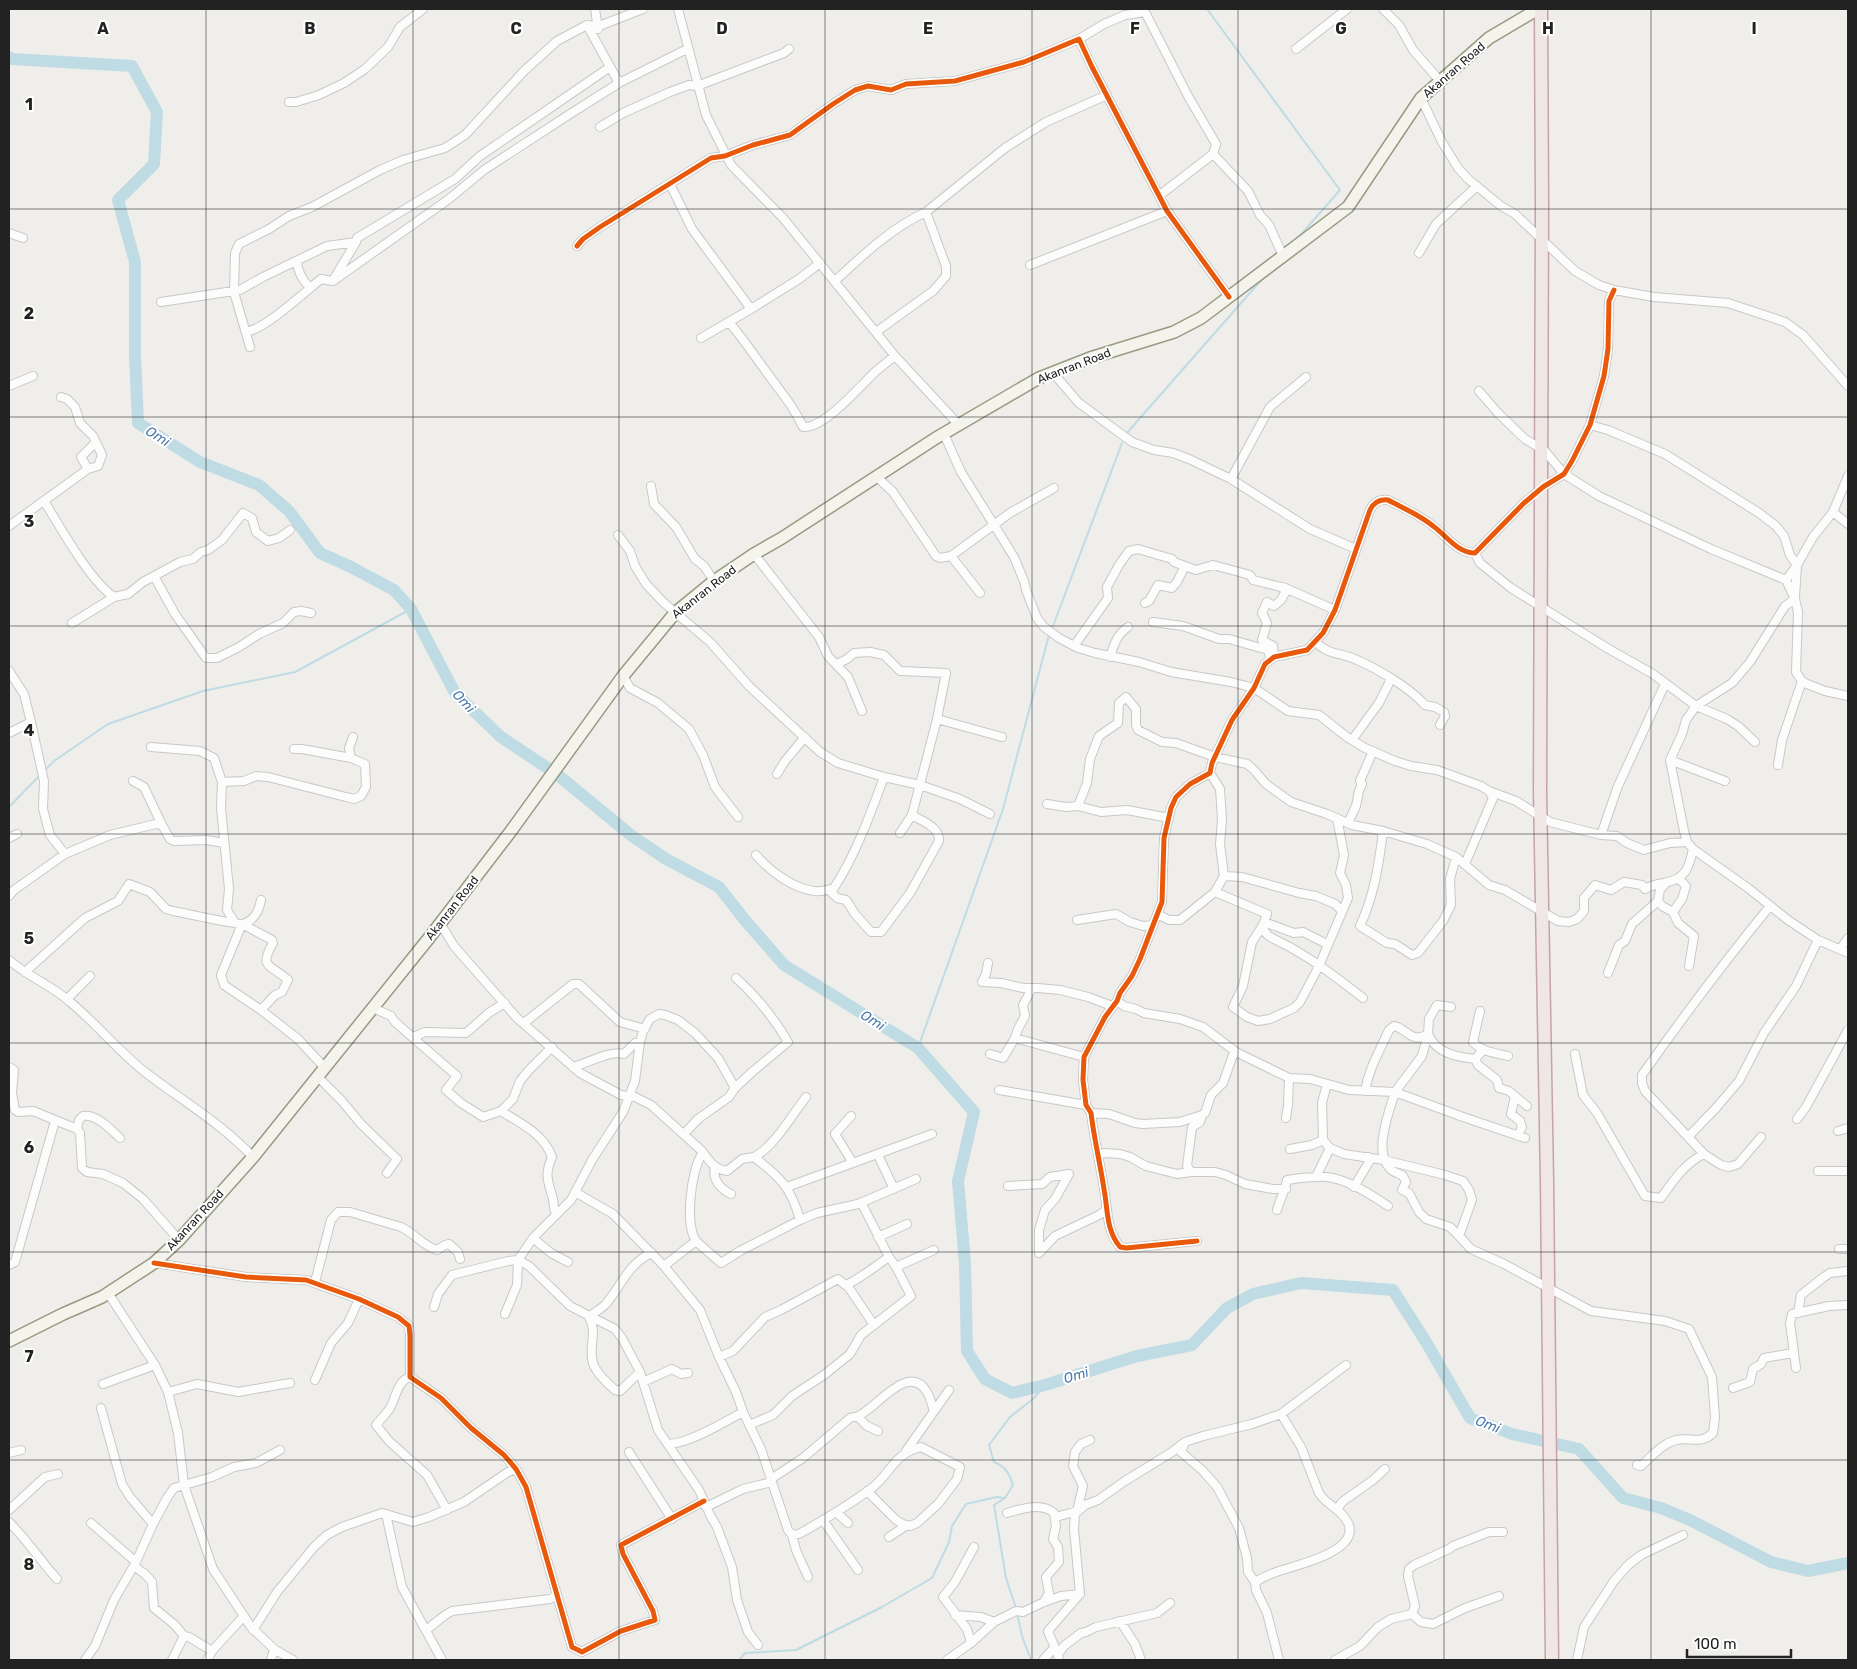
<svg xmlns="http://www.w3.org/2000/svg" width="1857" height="1669" font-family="Rubik,sans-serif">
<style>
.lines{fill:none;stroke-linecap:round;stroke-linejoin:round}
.stream{stroke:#bfdbe3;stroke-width:2}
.river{stroke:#bfdbe3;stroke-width:12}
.minor-casing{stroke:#c9c8c7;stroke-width:10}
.secondary-casing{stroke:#999a82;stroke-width:14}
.trunk-casing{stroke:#c5a2ac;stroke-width:15}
.minor{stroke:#fdfcfc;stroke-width:8}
.secondary{stroke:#f4f4ed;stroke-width:11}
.trunk{stroke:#f0e6e4;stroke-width:12}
.cycleway-casing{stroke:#fff;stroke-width:8}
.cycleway{stroke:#e8590c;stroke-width:5}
.grid{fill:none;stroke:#222;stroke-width:1;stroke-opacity:0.55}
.labels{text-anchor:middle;stroke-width:4;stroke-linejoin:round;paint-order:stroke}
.street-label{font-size:12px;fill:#222;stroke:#fff}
.water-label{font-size:14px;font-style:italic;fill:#4a7aab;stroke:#fff}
.grid-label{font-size:16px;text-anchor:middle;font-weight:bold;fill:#222;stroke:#fff;stroke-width:4;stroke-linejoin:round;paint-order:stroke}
</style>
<rect width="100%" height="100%" fill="#f0eeeb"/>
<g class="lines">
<path class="stream" d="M1207,9L1340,190L1297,239
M1126,434L1263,278
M1053,626L1122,443
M45,770L54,761L108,724L203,691L295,672L411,609
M9,807L40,775
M918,1048L1003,809L1049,635
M1016,1608L1006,1578L994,1505L1005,1498L1013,1485C1009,1473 1006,1467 994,1462L989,1445L1010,1417L1033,1399L1045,1385
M1017,1613L1022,1636L1031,1660
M739,1660L745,1653L796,1650L882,1607L932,1578L949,1542L952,1526L966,1504L997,1497L1005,1498"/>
<path class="river" d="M9,57L12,59L132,66L157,112L154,164L118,200L135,262V355L138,423L200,462L259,485L289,511L320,553L351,567L394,590L411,609L455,693L501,737L549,769
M559,776L632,836L666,859L719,887L744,919L784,965L918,1048L974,1112L958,1181L965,1264L967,1351L985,1379L1012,1393L1045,1385L1137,1356L1192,1345L1227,1308L1253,1294L1301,1283L1393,1290L1426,1342L1470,1418L1512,1434L1579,1449L1623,1498L1661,1508L1690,1520L1771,1562L1808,1571L1848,1563"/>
<defs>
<path id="minor" d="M595,9L598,29
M678,9L706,115L731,165L783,218L895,356L959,425
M1383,9L1399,25L1413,50L1440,81
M587,25L619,83
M1079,39L1104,24L1125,15L1145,12L1188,96L1216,144L1213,154L1160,195
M1296,49L1347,9
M1421,98L1442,142L1458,168L1468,179L1501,206L1515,214L1575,271L1599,285L1614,290L1654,297L1728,303L1785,322L1803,335L1848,386
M289,102H296L319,95L344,83L365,69L388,47L400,27L423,9
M600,127L623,113L670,92L689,85L697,86L784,53L789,49
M1213,154L1248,191L1260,215L1269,225L1283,256
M670,184L692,229L751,309L799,279L820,263
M9,233L23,238
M577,246L583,239L600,227L711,158L725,156L753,145L790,135L833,104L855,90L868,86L891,90L906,84L955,81L1024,62L1079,39L1092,67L1167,211L1229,297
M1419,253L1436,224L1477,186
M297,262C298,273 303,280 310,288
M1030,265L1167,211
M335,277L356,242
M835,281C863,255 891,228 926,212L1005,148L1046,122L1107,95
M161,302L240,290L263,277L327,246L356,242L357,238L455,179L480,156L610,67
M729,322C745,341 758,361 773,381C785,397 794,408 803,427C822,429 855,392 868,379C876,370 886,363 895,356
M246,332C265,329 305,292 321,279L333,281L449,199L484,170L570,114L619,83L687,49
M876,332L933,291L946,276V266L926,212
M701,338L751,309
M250,347L234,292L235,253L239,244L269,229L289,216L312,207L380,170L403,160L445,148L465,135L524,71L557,41L587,25L599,26L643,9
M1053,373L1079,403L1132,442L1154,450L1173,453L1189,459L1231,479L1310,529L1356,549
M9,386L33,376
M1479,391L1498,413L1525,439L1545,451L1564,474L1599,496L1711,549L1786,580L1795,599
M61,397L67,399L75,407L80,423L93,436L102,455L98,466L88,469
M1590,425L1608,430L1665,454L1759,513L1776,526L1784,536L1790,555L1797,565L1786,580
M944,434L961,472L1014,557L1024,581L1026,590L1037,618L1044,627L1059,638L1078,648L1095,653L1139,662L1171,672L1231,682L1254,688L1288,711L1319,715L1347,737L1365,748L1395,761L1411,766L1437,770L1481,786L1489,791L1493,798L1465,864
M1848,476L1833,512L1848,524
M877,477L893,492L936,556L940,558L951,556L980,593
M1231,479L1270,407L1306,377
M651,486L654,504L676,527L695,559L704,566L714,581
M44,501C61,528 89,580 114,597
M9,526L88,469L81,457L95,443
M618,535L630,551L635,566L646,584L663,602L710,642L749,686L820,752L838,763L884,777L920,785L960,799L990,814
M1475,553L1480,563L1511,588L1607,648L1653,674L1696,706L1727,719L1738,726L1755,742
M754,554L819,637L828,656L848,677L862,711
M951,556L1010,513L1054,488
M154,576L175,614L206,658H217L239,647L259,634L283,623L294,612L301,611L311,613
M1283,587L1335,610
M1795,597L1797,565L1813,537L1833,512
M1145,603L1149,601L1158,585L1172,588L1177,582L1185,566
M1153,622L1183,626L1219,639H1229L1268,650L1270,656L1274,657
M72,623L114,597L128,594L143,582L180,562L193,559L201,552L208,550L222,540L243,513L252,518L256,532L268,541L279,538L290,530
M1316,642C1329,656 1341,652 1357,660C1378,669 1410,688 1425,705L1435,707L1444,712L1445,716L1440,725
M1074,646L1108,598L1107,587L1119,565L1129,551L1138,549L1172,559L1174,562L1196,570L1213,565L1250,575L1253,580L1281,587L1286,591L1281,600L1274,606L1267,602L1262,613L1267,623L1262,640L1273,646L1274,657
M1110,657C1114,645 1117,634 1128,627
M837,664L847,659L854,653L870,652L884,655L900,671L946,673L937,719L912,815L900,833
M9,671L24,694L31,722L44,781L43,809L50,835L65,854
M623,676L630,688L658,703L689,729L703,755L715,787L738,817
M1665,684L1618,786L1601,835L1617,836L1627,843L1644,850L1670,843L1687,842
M1848,696L1825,691L1807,684L1802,681L1796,672L1798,612L1795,599L1785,606L1750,662L1732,683L1696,706L1686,720L1682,734L1670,760L1684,831L1687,842L1693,849L1748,888L1788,920L1818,940L1848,953
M937,719L1002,737
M9,733L31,722
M1352,740L1379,703L1391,679
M151,747L200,751L214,758L222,782L221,808L229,889L227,910L235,923
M351,758L349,748L353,737
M1670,760L1725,781
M1778,765L1782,740L1802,681
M777,774L785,761L805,737
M133,781L144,787L162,825
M222,782L244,781L256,776L268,777L342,796L354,799L361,796L366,787L365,764L351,758L302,749H294
M1489,791L1516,801L1550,822L1601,835
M1047,804L1066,807L1078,806L1101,812L1127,810L1169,818
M1078,806L1087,783L1090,759L1099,736L1118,723L1119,703L1126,697L1136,709V725L1138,730L1162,742L1176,743L1215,757L1247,764L1254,770L1266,784L1291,802L1327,814L1352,825L1383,831L1427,844L1456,857L1489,885L1505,890L1558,921L1569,922L1577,919L1584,911V898L1595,885L1611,890L1624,882L1642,885L1645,889C1652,885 1657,884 1664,883C1686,879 1689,868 1693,849
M1348,823L1356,806L1359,791L1362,784L1360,781L1373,751
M1383,831C1379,864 1374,896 1360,926L1387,943L1395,944L1412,955L1418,953L1443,921L1451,905L1450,879L1456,857
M9,838L17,834
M756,855C770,871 792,888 814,891C821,892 828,890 834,888C856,854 870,815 884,777
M1224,876L1242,877L1299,893L1316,896L1335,904L1342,911
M829,890L837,898L846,900L855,914L871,932H881L910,893L939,841C940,827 922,821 912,815
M1215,892L1267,914L1263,925L1252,942L1243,986L1233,1007L1247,1017L1258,1021L1270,1019L1294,1008L1300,1002L1319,966L1348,898L1346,885L1340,873L1344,855L1337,818
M9,896L14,890L65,854L110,835L156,824L162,825L170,839L174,841L207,840L224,843
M1658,901L1662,906L1673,912L1678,923L1694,936L1689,966
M1673,912L1682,899L1686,886L1679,879
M1157,914L1169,920H1180L1215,892L1224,876L1220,844L1222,819L1220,789L1210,773
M1077,920L1116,914L1130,922L1143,926L1153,925
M1264,922L1294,933L1303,932L1327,944
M440,923L454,946L517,1018L580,1073L621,1095L635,1097L651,1105L702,1151V1154C691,1170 684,1227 697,1242
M1263,925C1264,935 1270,937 1278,941C1309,956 1336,977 1363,998
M1840,949L1848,938
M9,960C27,976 51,985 69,1001C96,1023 117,1050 145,1072C181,1100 221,1123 253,1157
M988,963L986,974L982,982L1001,983L1023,988H1038L1060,990L1088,997L1112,1006
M25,972L85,918L118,901L129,884L150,892L166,909L173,911C184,913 237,925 243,924C255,920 259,911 261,900
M1608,973L1619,945L1625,941L1632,924L1658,901L1660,890L1666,883
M67,999L90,976
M1117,1001L1124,1006L1136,1009L1144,1013L1180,1019L1203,1027L1236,1052L1289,1078L1310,1079L1349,1090L1395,1092C1389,1112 1371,1156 1393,1171C1396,1173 1400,1174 1403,1176L1406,1182L1402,1190L1409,1193L1419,1212L1426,1219L1450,1227L1459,1236
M373,1008L391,1016L395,1022L457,1076L446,1090L461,1103L483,1117L501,1111L513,1099L520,1081L529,1070L552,1047
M261,1010L275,995L282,992L288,980C271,964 258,969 273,943L272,940L242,924L221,975L224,985L261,1010L298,1039L325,1068
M1480,1011L1473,1042C1482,1052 1495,1053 1508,1056
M524,1023L573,984H579L620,1022L645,1029
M1428,1034L1422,1056L1395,1092L1463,1117L1525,1138
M1428,1034C1436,1053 1456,1057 1475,1059
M413,1037L425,1032L466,1033L490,1012L505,1003
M1015,1038L1018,1029L1025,1016L1023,1005L1032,988
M1483,1050L1475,1059L1478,1065L1497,1080L1499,1088L1509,1091L1527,1106
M990,1054L1003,1058L1015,1038L1084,1057
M1575,1054L1583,1095L1597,1113L1645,1196L1661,1198C1674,1180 1684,1164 1704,1154
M9,1067L14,1070L12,1093L15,1110L18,1112L33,1111L77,1129L80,1133L82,1168L87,1172L103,1174L123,1183L143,1199L179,1240
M573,1067C588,1063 610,1050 624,1054L635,1043H640
M318,1077L341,1100L361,1124L397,1159L387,1173
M1327,1084L1322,1103L1323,1140L1330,1148L1344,1154L1384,1160L1445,1175L1463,1181L1469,1190L1472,1200L1459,1236L1471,1249L1504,1264L1591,1311L1665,1321L1689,1329L1712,1377L1715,1417L1713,1433C1700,1445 1691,1437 1676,1440C1663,1443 1651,1457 1641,1466L1637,1465
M999,1090L1086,1105
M1365,1091C1369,1068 1380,1050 1389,1030L1394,1026C1408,1029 1411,1044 1428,1034L1429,1019L1437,1005L1451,1007
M1515,1096L1511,1114L1520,1121L1522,1127L1518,1136
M501,1111C520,1123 544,1134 552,1157C544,1176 548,1180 553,1199C554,1205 553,1208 556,1214
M1091,1113L1109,1114L1135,1123L1143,1124L1180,1122L1202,1115L1205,1113L1211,1095L1223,1083L1233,1055L1236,1052
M851,1116L835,1134L853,1163
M1286,1118L1288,1105L1289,1078
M1797,1119L1806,1107L1848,1030
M77,1129L79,1120L83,1116C97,1114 110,1129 120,1138
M1838,1131L1848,1128
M684,1134L698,1119L729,1097L735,1088L752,1072L788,1042C774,1018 757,997 736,978
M1688,1137L1716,1108L1739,1081L1764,1033L1796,986L1818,940
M1761,1137L1738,1164L1729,1167L1721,1165L1704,1154L1645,1091L1642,1083V1075C1683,1017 1725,961 1770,906
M1290,1149L1312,1145L1323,1140
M702,1151C709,1161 714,1169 727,1171L742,1159L754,1157C780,1177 791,1187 800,1220
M878,1155L894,1189
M1098,1155L1104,1153L1120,1154L1130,1157L1146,1166L1177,1174L1191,1172H1215L1226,1175L1245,1184L1273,1189H1286
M754,1157C774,1147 792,1115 806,1097
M715,1167C712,1179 720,1189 731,1194
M1818,1171H1848
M1191,1172L1187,1166L1192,1127L1200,1122L1202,1115
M1316,1177L1330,1148
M1008,1186L1042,1184L1050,1177L1069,1174L1055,1199L1045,1210L1039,1230V1253L1055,1236L1099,1215L1106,1210
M787,1187L932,1134
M1354,1187L1369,1162L1368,1157
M575,1192L613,1214L664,1266L692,1244L697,1242L721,1263L740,1251L800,1220L817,1213L858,1204L916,1179
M861,1202L889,1257
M1277,1210C1280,1199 1285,1191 1287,1180C1300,1178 1314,1176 1327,1177C1347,1179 1372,1195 1388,1206
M878,1237L907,1224
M533,1238L551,1253L568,1262
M1197,1241L1126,1248L1120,1247C1106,1230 1108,1210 1104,1189C1100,1163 1094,1138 1091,1113L1086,1105L1083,1080L1084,1057L1105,1017L1117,1001L1120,993L1132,976L1140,959L1162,902L1164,838L1171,808L1176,797L1190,784L1210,773L1212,763L1232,720L1254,688L1265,664L1274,657L1307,650L1323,633L1335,610L1370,510C1374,502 1380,499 1388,500C1403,508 1420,515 1433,526C1446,535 1457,553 1475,553L1524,503L1543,487L1564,474L1572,461L1590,425L1604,376L1608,349L1609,301L1614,290
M1839,1249H1848
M154,1263L246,1277L306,1280L359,1299L398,1317L409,1326L410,1335V1377L441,1398L471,1428L504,1455L516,1469L526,1487L572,1647L582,1652L621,1631L655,1620L653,1611L623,1554L621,1545L704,1501
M9,1265L15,1262L55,1121
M664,1266L700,1310L719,1357L736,1392L743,1412L761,1449L788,1530L792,1535L799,1534C824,1520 849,1505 872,1488C892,1472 893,1454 921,1447L960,1467L957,1479L938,1504L917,1523L910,1526L903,1524L896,1520L867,1491
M315,1282L331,1220L338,1212H350L401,1227C414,1233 423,1246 437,1250L445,1245L449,1244L458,1252L460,1259
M847,1285L874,1325
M108,1293L155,1365L168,1392L178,1433L184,1485L213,1569L251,1627L274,1649L293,1660
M434,1307L438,1294L452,1275L508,1261L518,1260L529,1266L570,1306L615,1329L622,1338L640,1372L658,1430L699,1490L711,1517L717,1527L732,1567L737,1600L748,1632L758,1645
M1798,1313L1801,1295L1824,1277L1830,1273L1848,1271
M505,1314L517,1285L518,1260L533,1238L571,1200L592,1160L623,1112L635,1081L640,1042L643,1031L650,1019L659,1014L665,1015L678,1020L695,1033L718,1058L735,1088
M719,1357L733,1351L765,1317L781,1310L838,1279L845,1285C856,1282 878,1264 889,1257L896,1267L934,1250
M1796,1368L1790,1323L1792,1314L1829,1306L1848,1305
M640,1372L620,1391L615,1390C607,1383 596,1373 593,1363C588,1346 598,1333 589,1317C594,1313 600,1309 605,1305C620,1288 629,1262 652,1253
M410,1377C397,1381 396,1398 390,1408C386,1414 381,1419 376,1425L389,1441L427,1475L447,1510
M315,1380L331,1343L348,1323L359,1299
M643,1382L672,1369L681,1374L688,1373
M103,1384L155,1365
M1733,1388L1750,1382L1753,1369L1761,1364L1764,1358L1793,1353
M168,1392L197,1384L238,1392L290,1383
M101,1408L122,1484L130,1497L153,1524
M858,1417L867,1426L878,1431
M749,1425L773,1415L792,1396L824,1375L850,1354L861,1335L911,1296L896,1267
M667,1443C682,1448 728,1420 743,1412
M906,1451L949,1390
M629,1452L672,1519
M9,1453L21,1450
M771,1479L803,1458L850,1418C851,1417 857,1417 858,1416C876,1409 908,1361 927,1392C930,1397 932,1405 934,1411
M706,1507L743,1489L772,1482
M1338,1508L1342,1502L1373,1480L1385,1469
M9,1510L45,1477L58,1474
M836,1512L848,1523
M1007,1513C1021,1509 1041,1502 1054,1513L1056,1526L1053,1539L1058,1547L1059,1562L1046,1577L1049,1593L1044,1602
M386,1514L402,1587L442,1660
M1056,1517L1077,1511L1083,1486L1073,1466L1075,1452L1081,1444L1090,1440
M823,1520L858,1570
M9,1522C27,1540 40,1560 57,1579
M91,1523L136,1562
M792,1535L796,1550L808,1577
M889,1537L907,1525
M134,1566L145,1574L152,1582L154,1608L175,1625L184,1636
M1255,1582L1248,1572L1247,1558L1239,1528L1217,1487L1203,1471L1181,1452L1185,1442L1203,1436L1252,1424L1281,1414L1346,1365
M1412,1614L1415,1606L1408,1576L1409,1569L1414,1565L1449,1549L1453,1546L1489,1532H1503
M955,1615L981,1617L994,1622L1016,1611L1023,1612L1044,1602L1061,1596L1080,1594
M1120,1621L1135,1644L1141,1660
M253,1630L277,1592L314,1547L327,1535L342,1527L382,1513L413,1522L429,1517L464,1502L508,1472L516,1469
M426,1630C435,1624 442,1616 452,1611L550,1599L557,1596
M971,1643L994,1622
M1058,1654L1064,1646L1081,1633L1086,1632L1096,1627L1157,1613L1170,1603
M85,1660L95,1646L114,1600L136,1562L153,1524L167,1498L174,1488L212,1477L234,1467L256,1463L280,1450
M172,1660L184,1636L189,1637L212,1651
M207,1660L212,1651L244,1616
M271,1660L274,1649
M947,1660L971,1643L967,1629L943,1597L955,1582L974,1547
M1043,1660L1054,1648
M1059,1660C1058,1650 1051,1641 1048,1631L1080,1594L1074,1529L1075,1514L1085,1505L1098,1500L1125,1481L1172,1452L1185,1442
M1279,1660L1267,1613L1256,1590L1255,1582C1263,1577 1270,1574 1279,1571C1297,1565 1361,1551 1348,1523C1341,1508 1327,1506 1319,1493L1301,1447L1281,1414
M1335,1660L1360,1646L1378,1627L1391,1619L1412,1614L1421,1622L1433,1624L1465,1608L1499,1596
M1577,1660L1584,1627L1614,1581L1628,1565L1641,1555L1683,1535"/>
<path id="secondary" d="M9,1341L63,1314L102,1297L154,1263L179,1240L253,1157L429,938L511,831L623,676L675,613L714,581L754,554L782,538L936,438L1039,378L1090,358L1174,332L1201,318L1348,207L1421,98L1489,38L1538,9"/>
<path id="trunk" d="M1541,9L1542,206L1540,792L1547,1181L1552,1660"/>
</defs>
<use href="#minor" class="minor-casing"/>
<use href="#secondary" class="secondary-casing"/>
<use href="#trunk" class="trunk-casing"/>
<use href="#minor" class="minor"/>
<use href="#secondary" class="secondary"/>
<use href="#trunk" class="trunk"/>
<defs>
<path id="cycleway" d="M577,246L583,239L600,227L711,158L725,156L753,145L790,135L833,104L855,90L868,86L891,90L906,84L955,81L1024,62L1079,39L1092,67L1167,211L1229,297
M1197,1241L1126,1248L1120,1247C1106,1230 1108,1210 1104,1189C1100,1163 1094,1138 1091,1113L1086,1105L1083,1080L1084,1057L1105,1017L1117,1001L1120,993L1132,976L1140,959L1162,902L1164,838L1171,808L1176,797L1190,784L1210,773L1212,763L1232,720L1254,688L1265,664L1274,657L1307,650L1323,633L1335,610L1370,510C1374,502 1380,499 1388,500C1403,508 1420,515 1433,526C1446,535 1457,553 1475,553L1524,503L1543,487L1564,474L1572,461L1590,425L1604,376L1608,349L1609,301L1614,290
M154,1263L246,1277L306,1280L359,1299L398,1317L409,1326L410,1335V1377L441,1398L471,1428L504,1455L516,1469L526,1487L572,1647L582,1652L621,1631L655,1620L653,1611L623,1554L621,1545L704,1501"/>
</defs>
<use href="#cycleway" class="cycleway-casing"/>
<use href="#cycleway" class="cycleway"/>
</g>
<path class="grid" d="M206,9V1660M413,9V1660M619,9V1660M825,9V1660M1032,9V1660M1238,9V1660M1444,9V1660M1651,9V1660M9,209H1848M9,417H1848M9,626H1848M9,834H1848M9,1043H1848M9,1252H1848M9,1460H1848"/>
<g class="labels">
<g class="street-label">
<text transform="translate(1454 70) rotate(-41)" y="4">Akanran Road</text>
<text transform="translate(1074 366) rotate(-21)" y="4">Akanran Road</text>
<text transform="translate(704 592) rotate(-38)" y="4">Akanran Road</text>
<text transform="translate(452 908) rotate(-52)" y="4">Akanran Road</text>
<text transform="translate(195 1220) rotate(-47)" y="4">Akanran Road</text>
</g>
<g class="water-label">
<text transform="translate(158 436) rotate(32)" y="5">Omi</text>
<text transform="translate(464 701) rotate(47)" y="5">Omi</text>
<text transform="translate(873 1020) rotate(32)" y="5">Omi</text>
<text transform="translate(1076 1375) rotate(-17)" y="5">Omi</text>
<text transform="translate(1488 1424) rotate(21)" y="5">Omi</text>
</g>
</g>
<g class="grid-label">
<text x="103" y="34">A</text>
<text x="310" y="34">B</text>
<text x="516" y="34">C</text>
<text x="722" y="34">D</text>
<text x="928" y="34">E</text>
<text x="1135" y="34">F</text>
<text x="1341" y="34">G</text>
<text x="1548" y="34">H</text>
<text x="1754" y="34">I</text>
<text x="29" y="110">1</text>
<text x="29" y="319">2</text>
<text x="29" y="527">3</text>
<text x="29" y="736">4</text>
<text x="29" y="944">5</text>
<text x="29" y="1153">6</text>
<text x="29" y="1362">7</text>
<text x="29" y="1570">8</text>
</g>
<rect width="1857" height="1669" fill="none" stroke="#222222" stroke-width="20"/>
<path d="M1687 1649v8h104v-8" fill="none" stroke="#222222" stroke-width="2.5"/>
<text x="1694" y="1649" font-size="15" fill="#222222" stroke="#ffffff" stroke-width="4" paint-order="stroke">100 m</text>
</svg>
